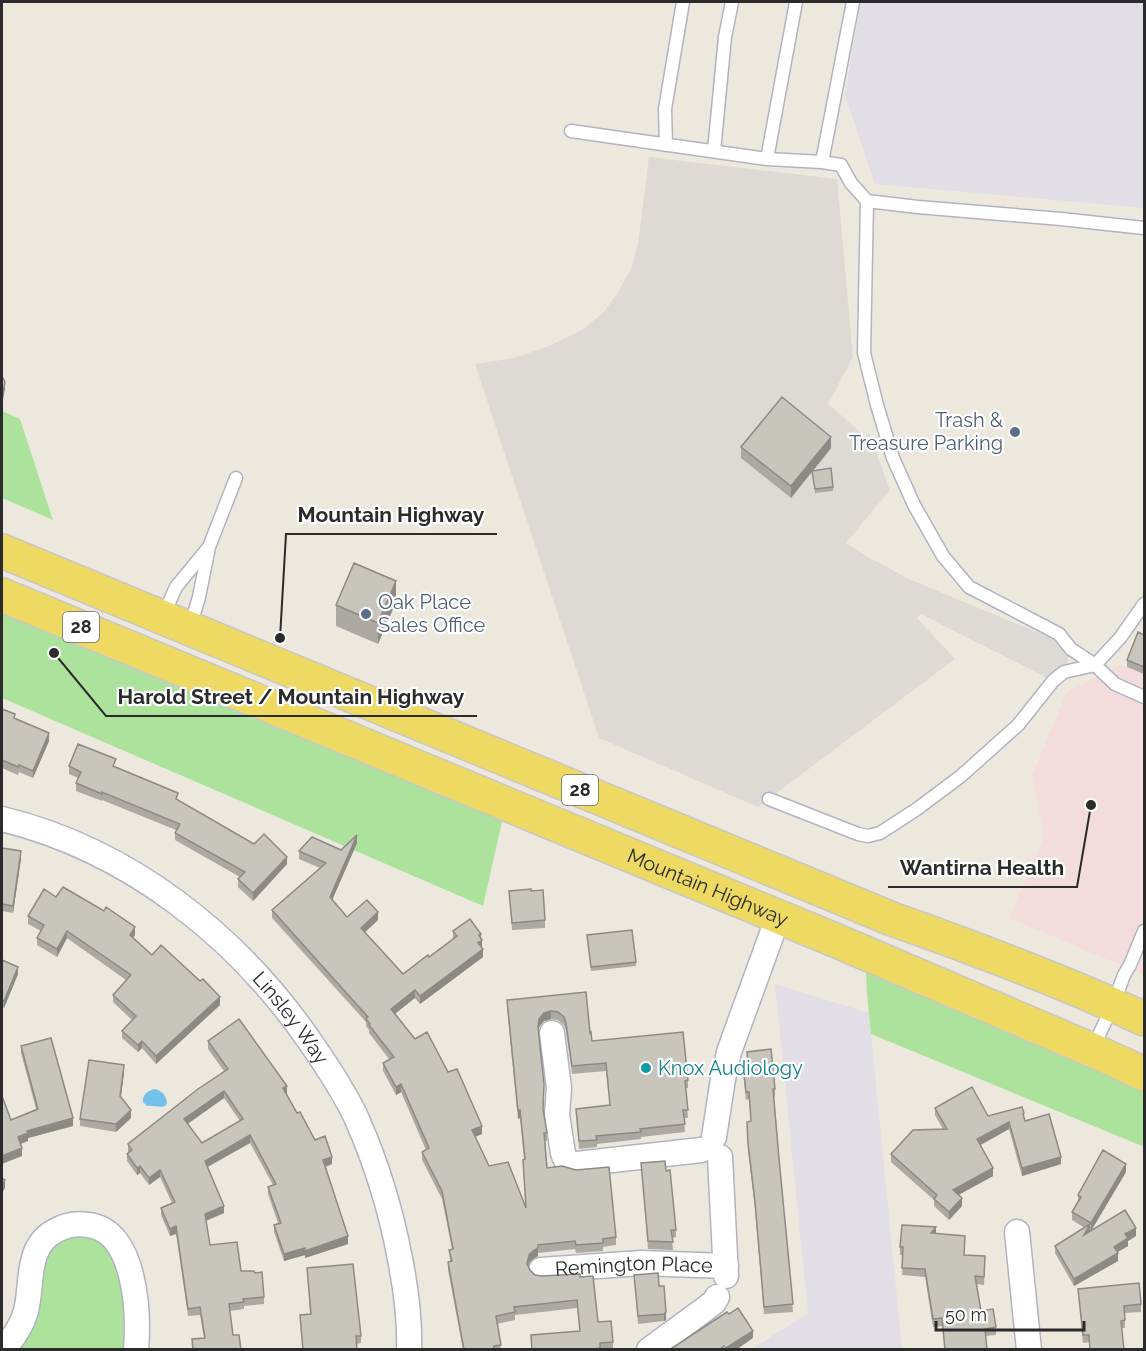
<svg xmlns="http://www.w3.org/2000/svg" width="1146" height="1351" font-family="Raleway,sans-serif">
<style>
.industrial{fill:#e1dee6}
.medical{fill:#f3dddc}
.green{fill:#ade29c}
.plaza{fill:#dddad5}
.water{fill:#74c1ec}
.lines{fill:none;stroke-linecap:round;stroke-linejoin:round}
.service-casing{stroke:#b1b3bf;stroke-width:15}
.minor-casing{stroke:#b1b3bf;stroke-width:27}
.primary-casing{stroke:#c8c8c8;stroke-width:36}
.service{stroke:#fff;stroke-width:12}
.minor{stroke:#fff;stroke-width:24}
.primary{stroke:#eeda62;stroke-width:33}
.wall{fill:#aca9a3;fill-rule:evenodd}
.shaded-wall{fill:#8c8a84}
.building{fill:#c8c5bd;stroke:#8c8a84;stroke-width:1.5;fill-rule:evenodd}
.service-dot{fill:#5c6f8a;stroke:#fff;stroke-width:2}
.culture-dot{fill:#0f9aa8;stroke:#fff;stroke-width:2}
.labels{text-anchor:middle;stroke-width:4.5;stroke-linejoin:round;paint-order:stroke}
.shield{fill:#fff;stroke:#6b6b6b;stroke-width:1.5}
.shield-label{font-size:18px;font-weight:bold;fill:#2b2b2b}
.service-label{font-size:20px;fill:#4e5e75;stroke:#fff;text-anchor:end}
.street-label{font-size:20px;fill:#2b2b2b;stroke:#fff}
.culture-label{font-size:20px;fill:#0d838f;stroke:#fff;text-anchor:start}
.leader{fill:none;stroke:#2b2b2b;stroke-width:2}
.callout-dot{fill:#2b2b2b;stroke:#fff;stroke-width:2}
.callout-label{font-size:21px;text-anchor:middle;font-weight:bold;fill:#2b2b2b;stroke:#fff;stroke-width:4.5;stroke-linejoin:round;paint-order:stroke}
</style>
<rect width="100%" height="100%" fill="#ede8de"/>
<path class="industrial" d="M861,2H1144V208L875,184L845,94Z
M775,984L869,1013L902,1349H752L808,1313Z"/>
<path class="medical" d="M1144,627V975L1009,918L1044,836L1032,775L1067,692L1120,665L1127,667L1140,640L1143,634L1141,632Z"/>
<path class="green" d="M2,411L20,419L53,520L2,498Z
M2,595L506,804L483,906L2,698Z
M865,953L1144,1074V1141L1142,1146L871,1034L867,994Z
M59,1229L116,1240L136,1349L2,1350Z"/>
<path class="plaza" d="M649,157L837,179L853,357L828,404L865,436L869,433L890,490L846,543L870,558L909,579L1051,638L1071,649L1064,672L1053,681L921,614L917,618L955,659L758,807L599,738L475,364L514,358L549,346L582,330L604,312L618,292L631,269L638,244Z"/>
<path class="water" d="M155,1089C162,1091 166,1095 167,1103L165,1106C160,1108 153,1105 147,1106L143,1102C142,1095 148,1090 155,1089Z"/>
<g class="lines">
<defs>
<path id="service" d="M571,131L767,159L822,162L841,165L851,183L867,201L918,207L1061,219L1144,228
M666,145L665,109L683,2
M714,151L725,37L732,2
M767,159L796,2
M822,162L853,2
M867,201L864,353L877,405L893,458L914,505L943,556L969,587L1059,634L1071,649L1095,665L1120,638L1144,604
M163,616L176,587L208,548
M190,627L199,597L209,547L236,478
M769,799L858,834L868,836L880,833L917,809L961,776L1018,725L1053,681L1064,672L1095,665L1115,684L1144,697
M1093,1048L1113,1005L1124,975L1130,965L1144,931"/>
<g id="minor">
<path id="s1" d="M2,819C129,850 238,936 311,1043C327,1066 344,1092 356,1117C376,1162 391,1210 400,1259C406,1289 410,1320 409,1350"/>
<path d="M552,1033L559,1088L557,1115L563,1153C565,1160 569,1164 577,1164L701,1150"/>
<path d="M714,1137L723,1079L729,1052L778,917"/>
<path d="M720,1157L726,1276"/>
<path d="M1017,1232L1029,1350"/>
<path id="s2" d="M541,1270L641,1263L726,1266"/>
<path d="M2,1350C13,1339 22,1325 26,1311C33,1283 25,1245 57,1230C66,1225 77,1223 88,1225C136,1230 139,1313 136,1350"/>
<path d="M649,1350L705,1309L714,1302L717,1297"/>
</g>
<g id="primary">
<path d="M2,551L892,919C977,949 1063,981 1144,1019"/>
<path id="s3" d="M2,595L837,941L1092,1050L1144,1074"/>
</g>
</defs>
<use href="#service" class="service-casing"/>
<use href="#minor" class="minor-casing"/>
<use href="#primary" class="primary-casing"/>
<use href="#service" class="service"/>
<use href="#minor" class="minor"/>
<use href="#primary" class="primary"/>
</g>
<path class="wall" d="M741,447L831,448L813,471L833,487V491L815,493L812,471L791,498L741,458Z
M396,602L378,644L336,626V605Z
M1144,635V674L1127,667V660Z
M2,709L15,719L49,741L33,778L19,772L18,775L2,768Z
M69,766L116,767L178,800L287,864L253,901L238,887V879L240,877L175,840V833L176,830L102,800V801L76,791V783L78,778L69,774Z
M357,843L332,900L347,917L378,920L365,932L403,974L429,957L453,939V931L481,939L483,957L420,1004L415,998L395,1013L415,1039L448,1072L482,1134L475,1137L489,1166L526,1206L523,1168V1160L524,1159L520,1118L518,1119L507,1008V1000L586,992L590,1033L592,1041L688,1080V1088H686L688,1118H684L685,1132L641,1137V1139L597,1144V1147L579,1149L576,1109L610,1105L606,1071L572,1074L566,1031L564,1025L558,1020L551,1019L544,1021L539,1027L538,1032L544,1092L543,1111L547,1133V1141H545L547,1168L616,1237V1245L603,1247V1251L576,1253L575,1249L538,1253V1256L533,1259L529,1263L528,1266L530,1270L535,1275L541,1276L580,1277L598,1322L613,1342V1350H532L531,1335L580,1331L577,1308L515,1315V1320L497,1324L501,1350H463L448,1270V1262L450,1261L449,1250L452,1249L442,1199L422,1160V1152L426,1150L401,1092L396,1095L383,1071V1063L389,1059L369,1033V1030L366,1026V1022L272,918V910L320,868L299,859V851L341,850Z
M2,848L21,859L13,913L2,911Z
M509,891H531L545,920V928L512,930Z
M56,897L135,935L133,938L152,955L220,1005L156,1064L142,1048L138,1052L122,1038V1031L132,1020L113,1002V995L126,980L67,938L57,957L37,945V938L41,931L28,924V916Z
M587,935L636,962V966L591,971Z
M2,960L18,974L4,1008L2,1007Z
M208,1041L287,1093L286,1094L297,1113L332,1164L326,1167L348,1244L305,1258V1255L284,1261L274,1232V1225L278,1223L268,1194V1187L273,1185L250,1143L208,1167L224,1213L206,1221L210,1245L241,1271L264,1297V1304L244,1306V1309L230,1311L233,1335L241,1350H192V1339L204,1338L200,1315L188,1316L176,1234L170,1236L161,1215V1208L172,1203L160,1177L149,1185L140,1173L137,1175L127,1161V1154L128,1152V1144L224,1071L208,1049ZM224,1098L240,1121L202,1143L188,1124Z
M21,1046L73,1126L28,1138V1141L20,1144L22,1156L11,1120L36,1109L21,1053Z
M747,1052L775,1089V1097H774L793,1312L764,1314L755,1209L748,1151L747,1122L751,1121L749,1099L746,1100L743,1072V1065L747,1064Z
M124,1073L121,1097L131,1118L116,1132L80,1126V1119Z
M935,1108L988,1116L1024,1119L1025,1121L1061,1164L1022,1176L1009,1129L980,1145L993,1176L958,1195L962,1206L949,1220L934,1206V1200L891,1162V1154L943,1129L935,1115Z
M641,1163L666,1171L676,1230V1237L672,1238L673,1250L648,1249Z
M1126,1172L1091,1231L1136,1236L1128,1241V1246L1117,1252L1118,1261L1074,1286L1055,1253V1246L1085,1228L1072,1220V1212L1078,1202V1195Z
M936,1234L965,1255L985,1264L984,1285L976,1284L981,1311L996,1327V1335L985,1336L987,1350H945L942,1326L933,1327L925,1277L902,1275L903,1255H900V1247Z
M307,1268L361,1336V1343L356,1344L357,1350H303L300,1315L310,1314Z
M634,1275L659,1286L666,1320L664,1321L638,1324Z
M1078,1289L1141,1304V1312L1125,1313V1328H1122L1124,1350H1089V1342L1083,1343Z"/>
<path class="shaded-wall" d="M5,382V389L2,405V398Z
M831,437V448L791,498V486Z
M396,581V602L378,644V623Z
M49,733V741L33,778V771Z
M357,835V843L330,905V897Z
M21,851V859L13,913V906Z
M287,857V864L253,901V893Z
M378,912V920L361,936V928Z
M135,927V935L130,942V935Z
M67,931V938L57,957V949Z
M481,934V941L482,940V948L478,943L479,935Z
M483,949V957L420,1004V996Z
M18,967V974L4,1008V1001Z
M415,990V998L391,1017V1009Z
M220,997V1005L156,1064V1056Z
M551,1011V1019L544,1021L539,1027L538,1035L539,1019L544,1013Z
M142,1041V1048L138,1052V1045Z
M124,1065V1073L120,1103V1096Z
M401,1084V1092L396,1095V1087Z
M287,1086V1093L283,1096V1088Z
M224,1091V1098L184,1126V1119Z
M131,1110V1118L116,1132V1124Z
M520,1110V1118L518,1119V1111Z
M73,1118V1126L28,1138V1141L18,1145V1137L27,1131Z
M1009,1122V1129L977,1147V1139Z
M482,1126V1134L472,1138V1130Z
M250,1135V1143L205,1168V1161Z
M22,1148V1156L2,1164V1156Z
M332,1157V1164L323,1167V1160Z
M1061,1157V1164L1022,1176V1168Z
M1126,1164V1172L1091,1231V1223Z
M140,1166V1173L137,1175V1168Z
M993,1168V1176L953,1198V1190Z
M160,1170V1177L149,1185V1178Z
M5,1180V1188L2,1193V1185Z
M962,1198V1206L949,1220V1212Z
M224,1206V1213L205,1221V1214Z
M1090,1224V1232L1084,1235Z
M176,1226V1234L170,1236V1229Z
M936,1227V1235L931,1233Z
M1136,1228V1236L1128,1241V1246L1114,1254V1247L1125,1234Z
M348,1236V1244L305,1258V1251Z
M305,1248V1255L284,1261V1254Z
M538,1248V1256L533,1259L529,1263L527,1272V1264L529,1255L533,1251Z
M1118,1253V1261L1074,1286V1279Z
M666,1312V1320L664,1321V1314Z
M753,1331V1338L736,1350H726V1348Z"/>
<path class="building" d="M2,376L5,382L2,398Z
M782,397L831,437L791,486L741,447Z
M831,468L833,487L815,489L812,471Z
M354,563L396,581L378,623L336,605Z
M1138,632L1144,635V667L1127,660Z
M2,709L15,714L14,718L49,733L33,771L19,765L18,767L2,760Z
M78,744L116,759L113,766L178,793L176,799L254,844L264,834L287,857L253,893L238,879L245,872L175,833L180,824L102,792V794L76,783L81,772L69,766Z
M357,835L330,897L347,917L367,900L378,912L361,928L403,974L428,955L429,957L457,936L453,931L470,919L481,934L479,935L482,940L478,943L483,949L420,996L415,990L391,1009L415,1039L427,1032L448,1072L457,1069L482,1126L472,1130L489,1166L508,1162L526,1208L523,1160L525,1159L520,1110L518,1111L507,1000L586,992L590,1033L591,1032L592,1041L683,1032L688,1080L685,1081L688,1110H683L685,1124L640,1129L641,1132L596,1136L597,1140L579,1141L576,1109L610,1105L606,1063L572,1066L566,1023L564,1017L558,1012L551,1011L544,1013L539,1019L538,1027L544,1084L543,1109L547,1133H544L547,1168L562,1166L576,1170L609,1167L616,1237L603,1239V1243L576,1245L575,1241L538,1245V1248L533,1251L529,1255L527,1264L530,1270L535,1275L541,1276L580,1274V1277L593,1276L598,1322L611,1321L613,1342L600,1343V1348L588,1350H532L531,1335L580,1331L577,1300L514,1307L515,1312L496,1316L501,1345L494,1346V1350H464L448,1262L452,1261L449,1250L453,1249L442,1191L422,1152L429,1148L401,1084L396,1087L383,1063L394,1057L369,1025L370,1024L366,1019L368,1017L272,910L326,863L299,851L312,837L341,850Z
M2,848L21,851L13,906L2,904Z
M63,887L104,911L106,907L135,927L130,935L152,955L161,945L200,981L203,979L220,997L156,1056L142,1041L138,1045L122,1031L136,1016L113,995L131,975L67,931L57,949L37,938L44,925L28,916L44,889L56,897Z
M531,889V891L543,890L545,920L512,923L509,891Z
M632,930L636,962L591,967L587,935Z
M2,960L18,967L4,1001L2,1000Z
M239,1019L287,1086L283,1088L297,1113L300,1112L315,1140L325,1136L332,1157L323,1160L348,1236L305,1251V1248L284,1254L274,1225L281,1223L268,1187L276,1184L250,1135L205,1161L224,1206L205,1214L210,1245L237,1242L241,1271H254L255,1273L262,1272L264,1297L243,1299L244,1302L229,1304L233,1335H239L241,1350H193L192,1339L205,1338L200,1307L188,1309L176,1226L170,1229L161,1208L175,1202L160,1170L149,1178L140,1166L137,1168L127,1154L132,1150L128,1144L198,1089L228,1069L208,1041ZM224,1091L243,1119L202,1143L184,1119Z
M51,1038L73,1118L27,1131L28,1133L18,1137L22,1148L2,1156V1096L11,1120L38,1109L21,1046Z
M771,1049L775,1089H773L779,1159L793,1304L764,1307L755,1202L748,1143L747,1122L751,1121L749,1092H746L743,1065L748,1064L747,1052Z
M89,1060L124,1065L120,1096L131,1110L116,1124L80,1119Z
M972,1087L988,1116L1022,1107L1024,1113L1023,1114L1025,1121L1049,1114L1061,1157L1022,1168L1009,1122L977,1139L993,1168L953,1190L962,1198L949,1212L934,1199L937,1195L891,1154L913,1130L947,1129L935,1108Z
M1103,1150L1126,1164L1091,1223L1072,1212L1081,1197L1078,1195Z
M665,1161L666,1171L670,1170L676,1230H671L673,1242L648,1241L641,1163Z
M2,1178L5,1180L2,1185Z
M1125,1210L1136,1228L1125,1234L1128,1238L1114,1247L1118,1253L1074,1279L1055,1246L1090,1224L1084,1235Z
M902,1225L936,1227L931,1233L965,1236L964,1255L985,1256L984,1277L975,1276L981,1311L993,1309L996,1327L985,1329L987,1350H945L942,1318L933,1319L925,1269L902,1268L903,1247H900Z
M353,1264L361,1336H356L357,1350H303L300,1315L311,1314L307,1268Z
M658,1273L659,1286H664L666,1312L664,1314L638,1316L634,1275Z
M1139,1283L1141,1304L1124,1306L1125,1320L1121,1321L1124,1350H1090L1089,1335H1083L1078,1289Z
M738,1308L753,1331L726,1348L724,1346L719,1350H669L727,1312L729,1314Z"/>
<g class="service-dot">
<circle cx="1015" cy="432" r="6"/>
<circle cx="366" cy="614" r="6"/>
</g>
<circle class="culture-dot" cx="646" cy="1068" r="6"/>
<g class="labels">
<g class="shield">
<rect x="63" y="612" width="36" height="30" rx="4.5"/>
<rect x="562" y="775" width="36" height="30" rx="4.5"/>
</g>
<g class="shield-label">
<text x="81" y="633">28</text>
<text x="580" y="796">28</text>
</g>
<g class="service-label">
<text x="1003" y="427">Trash &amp;<tspan x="1003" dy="23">Treasure Parking</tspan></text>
<text x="378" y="609" text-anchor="start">Oak Place<tspan x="378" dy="23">Sales Office</tspan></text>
</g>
<g class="street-label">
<text dy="7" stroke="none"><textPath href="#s3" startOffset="764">Mountain Highway</textPath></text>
<text dy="7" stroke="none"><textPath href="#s1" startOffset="358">Linsley Way</textPath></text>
<text dy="7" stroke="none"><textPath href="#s2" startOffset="93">Remington Place</textPath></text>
</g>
<g class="culture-label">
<text x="658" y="1075">Knox Audiology</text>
</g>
</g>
<path class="leader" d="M280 638L286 534H497M54 653L106 716H477M1091 805L1077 887H888"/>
<g class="callout-dot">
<circle cx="280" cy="638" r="6"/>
<circle cx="54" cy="653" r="6"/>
<circle cx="1091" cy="805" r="6"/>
</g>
<g class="callout-label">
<text x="391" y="522">Mountain Highway</text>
<text x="291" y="704">Harold Street / Mountain Highway</text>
<text x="982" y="875">Wantirna Health</text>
</g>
<rect width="1146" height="1351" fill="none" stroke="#2b2b2b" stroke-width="6"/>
<path d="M936 1321v9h148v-9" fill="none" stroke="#2b2b2b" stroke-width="3"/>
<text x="945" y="1321" font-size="18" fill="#2b2b2b" stroke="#ffffff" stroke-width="4.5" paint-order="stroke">50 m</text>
</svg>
